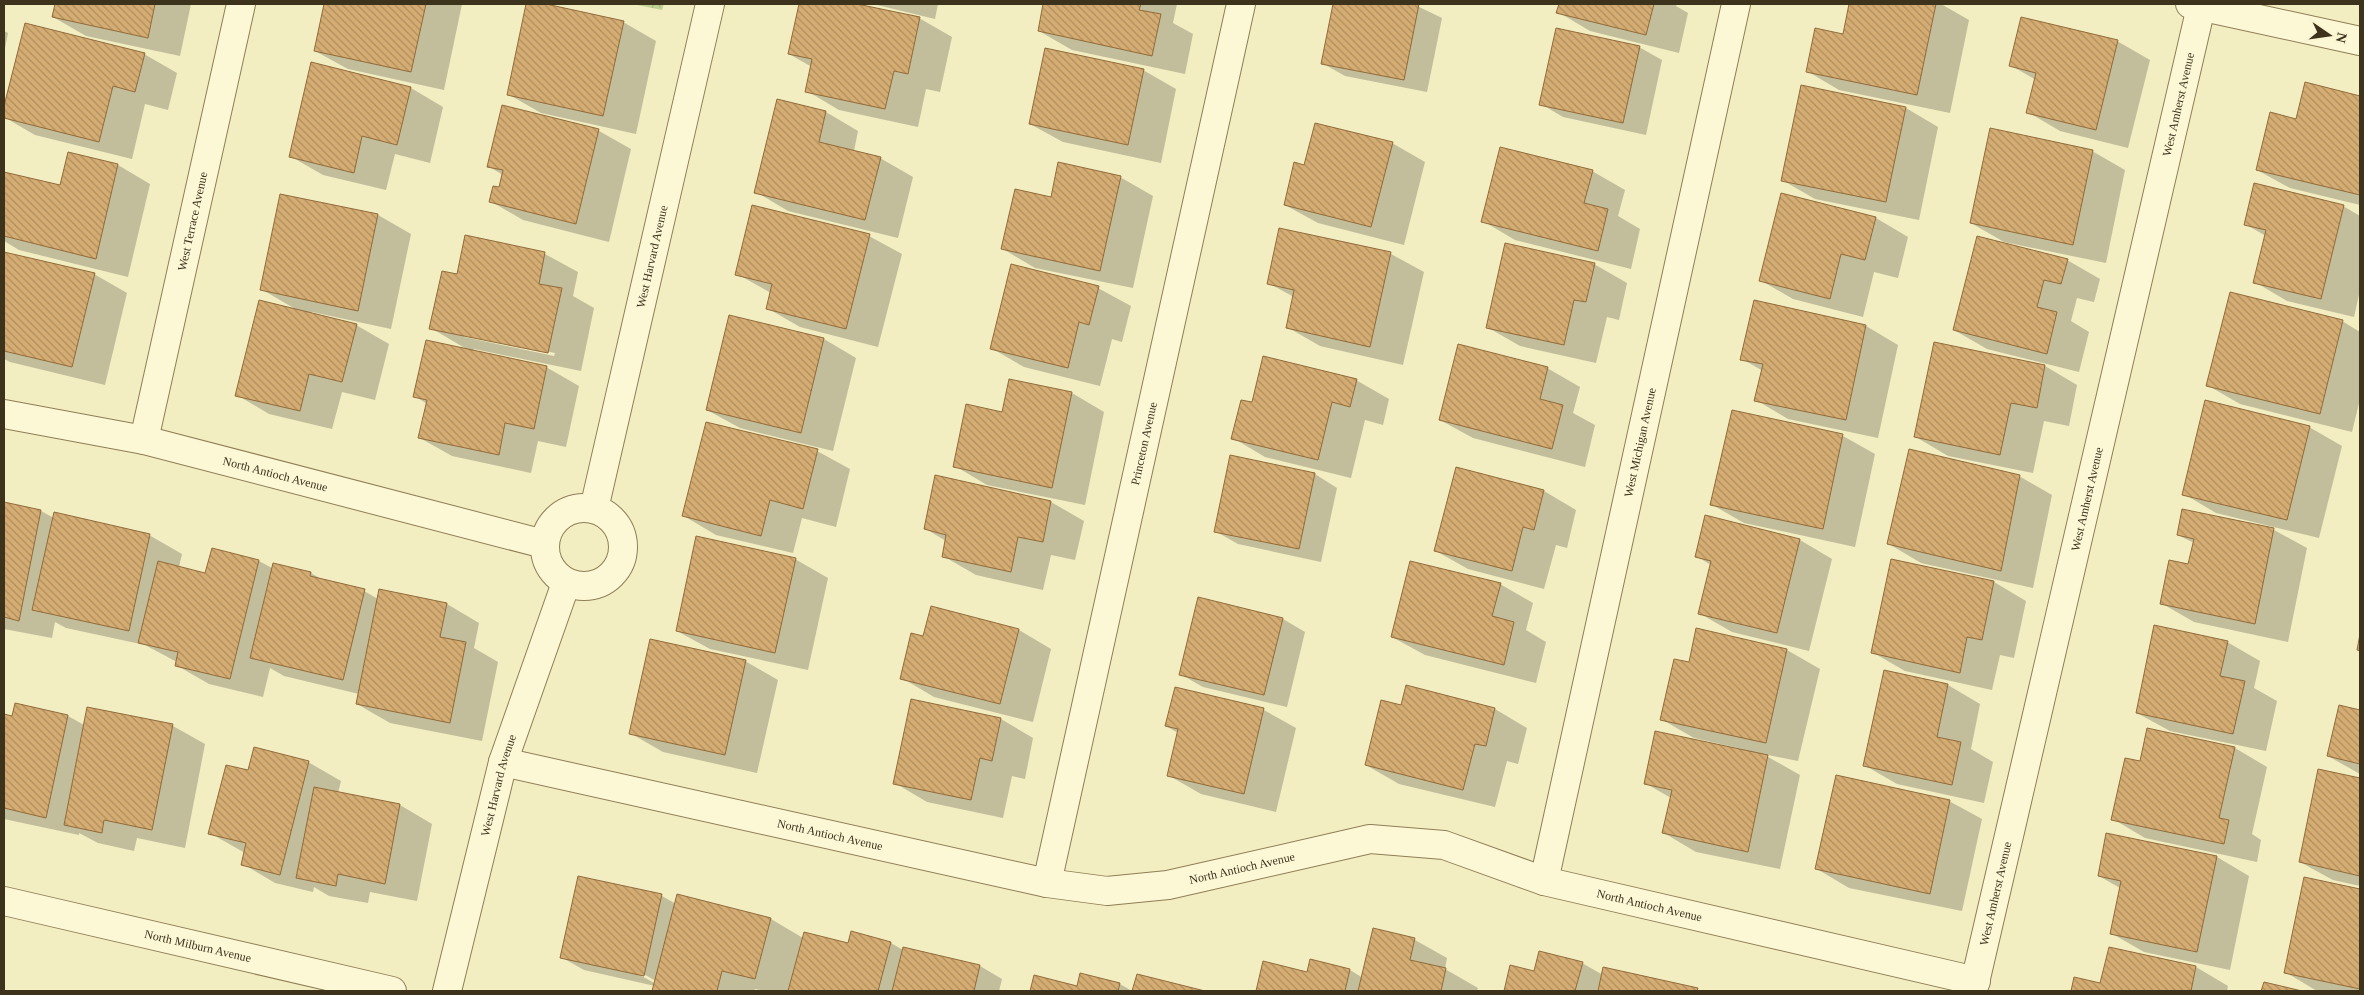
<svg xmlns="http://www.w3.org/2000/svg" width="2364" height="995" font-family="Georgia,serif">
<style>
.park{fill:url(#park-crowns)}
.shadow{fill:#0003;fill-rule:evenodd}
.building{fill:url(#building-back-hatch);stroke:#916b39}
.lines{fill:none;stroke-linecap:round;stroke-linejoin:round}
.street-casing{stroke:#8f7e56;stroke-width:30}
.street{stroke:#fcf8d6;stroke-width:28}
.labels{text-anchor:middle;stroke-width:4;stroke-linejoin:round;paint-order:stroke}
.street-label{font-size:12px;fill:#3d321c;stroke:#f9f5d2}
</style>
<defs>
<pattern id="park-crowns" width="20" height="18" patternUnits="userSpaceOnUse" patternTransform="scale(1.25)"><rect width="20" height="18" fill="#c0d394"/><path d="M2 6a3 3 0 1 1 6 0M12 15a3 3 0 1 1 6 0" fill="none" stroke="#a6b67f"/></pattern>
<pattern id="building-back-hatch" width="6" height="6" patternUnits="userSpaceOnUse" patternTransform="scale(1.25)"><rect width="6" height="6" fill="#d5ad73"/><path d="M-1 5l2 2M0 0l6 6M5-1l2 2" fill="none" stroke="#ae8d5e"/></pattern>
</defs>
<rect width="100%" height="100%" fill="#f3edc2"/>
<path class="park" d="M632,4H664L662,10Z"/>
<path class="shadow" d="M56,4H191L180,56L86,36L53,17Z
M326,4H462L444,90L348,69L315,51Z
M528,4H540L623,22L656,41L636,134L541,113L508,94Z
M800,4H851L919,18L952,37L940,92L926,89L918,127L839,110L807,91L812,67L789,54Z
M873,4H938L935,19Z
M1045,4H1177L1173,23L1193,34L1185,74L1072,50L1039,31Z
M1334,4H1413L1442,18L1427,92L1345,76L1322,63Z
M1560,4H1677L1676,6L1688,13L1679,53L1590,31L1558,12Z
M1850,4H1941L1969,20L1950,113L1839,90L1807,71L1844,35Z
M26,24L144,54L177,73L168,110L145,104L132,159L35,135L4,117Z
M4,31L8,33L4,53Z
M2117,41L2150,60L2128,148L2060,131L2028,112L2036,80L2010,65Z
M1639,47L1662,60L1646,135L1563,117L1541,104Z
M312,64L411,88L443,107L430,163L395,154L386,190L323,175L290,156Z
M1143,70L1176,89L1161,163L1063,142L1030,124Z
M2306,84L2360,97V205L2290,188L2257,170L2297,120Z
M1802,87L1906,108L1938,127L1919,220L1815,199L1782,180Z
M778,100L826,112L858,131L854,151L880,158L913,177L898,238L788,211L756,192Z
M503,107L599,131L631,149L609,242L523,220L490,201L500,189L503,175L488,166Z
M1392,143L1425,162L1404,245L1318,223L1285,205Z
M2092,151L2125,170L2106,263L2004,242L1971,223Z
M69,154L118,165L150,184L128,277L19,250L4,241V173L61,187Z
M1592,171L1625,190L1618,216L1640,229L1631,269L1515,240L1483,221Z
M1120,177L1153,196L1133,288L1035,268L1003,249L1052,198Z
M281,195L378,215L411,234L391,329L312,312L311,314L356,325L389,344L375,400L342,392L332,429L269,414L237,395L297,310L261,289Z
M2343,206L2360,216V290L2354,317L2287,301L2255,282L2266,236L2245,224Z
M1876,218L1908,237L1898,278L1874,272L1863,317L1793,299L1760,280Z
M1280,229L1391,254L1424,272L1403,365L1320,346L1287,327L1294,297L1268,283Z
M869,236L902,254L878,347L800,327L767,308L771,293L737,274Z
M466,237L545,254L578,272L573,296L594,308L581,371L474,349V351L546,367L579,386L566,447L538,441L531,473L452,456L420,438L427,404L415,396L468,350L431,328L458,275ZM464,335L555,353L554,356L464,337Z
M4,253L94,274L127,293L105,385L10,362L4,359Z
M2067,260L2100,279L2094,302L2077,298L2071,321L2089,332L2079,372L1987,349L1954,330Z
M1594,264L1627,283L1619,320L1607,317L1596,363L1520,346L1487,327Z
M1098,288L1131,306L1122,342L1112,339L1100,386L1024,367L991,348Z
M1754,301L1866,326L1898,345L1878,438L1788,419L1756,400L1763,371L1742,359Z
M730,317L824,339L856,358L833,451L740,428L707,410Z
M2342,321L2360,332V399L2352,432L2240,404L2207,385Z
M1935,344L2045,366L2077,385L2069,426L2044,421L2033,473L1948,456L1916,437Z
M1547,368L1580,387L1573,413L1595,425L1585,467L1473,438L1440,420Z
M1356,380L1389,399L1383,425L1365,420L1351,478L1265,457L1233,438L1253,404Z
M1010,381L1072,393L1104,412L1085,505L987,485L955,466L1003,414Z
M1732,412L1843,436L1875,454L1855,547L1744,523L1711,504Z
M2309,427L2342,446L2319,538L2216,513L2184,494Z
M817,451L850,469L836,527L802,518L793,553L716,535L684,516Z
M1315,474L1337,488L1321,562L1238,544L1215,531Z
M2019,476L2052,495L2033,588L1921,563L1889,544Z
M936,477L1051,502L1084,521L1075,560L1051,555L1043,590L976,575L943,556L946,541L926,529Z
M1544,491L1576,510L1567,548L1556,545L1544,589L1468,569L1436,551Z
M4,503L41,511L54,518L149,535L182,554L179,567L206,574L213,550L259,561L272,568L311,573L324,581L364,591L378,599L380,591L447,604L479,623L474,648L498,662L482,741L390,723L357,704L359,694L284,676L270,668L263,697L209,684L176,665L177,662L145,645L66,628L55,622L52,638L4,629Z
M2183,511L2274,530L2307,548L2288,642L2194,622L2161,603L2189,565L2194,543L2178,535Z
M1706,517L1800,540L1832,559L1809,651L1732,632L1699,613L1711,565L1696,556Z
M795,559L828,578L808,670L710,649L677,631Z
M1994,582L2026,601L2014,658L2000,655L1992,690L1905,671L1872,652Z
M1500,584L1533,603L1526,630L1546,642L1536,683L1425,655L1392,637Z
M1283,619L1305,632L1287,707L1203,687L1180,674Z
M1019,630L1051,649L1033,722L934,697L902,678L924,638Z
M1697,630L1787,650L1820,669L1798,761L1763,754L1800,775L1780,869L1696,852L1664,833L1671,798L1645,783L1742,751V749L1694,738L1661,719L1689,664Z
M2227,642L2260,661L2254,688L2277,701L2266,751L2170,731L2137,713Z
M745,661L778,680L757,773L663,752L630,733Z
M1885,672L1948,685L1980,704L1971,749L1993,762L1984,803L1897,784L1864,765Z
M1407,687L1495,709L1527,728L1518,764L1507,761L1495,807L1399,784L1366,765L1402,707Z
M1176,689L1264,710L1296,728L1276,812L1201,794L1168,775L1178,733L1166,726Z
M912,700L1001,719L1033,738L1025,779L1012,776L1003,818L927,802L895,783Z
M16,705L68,716L84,725L173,726L205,744L185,848L137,838L134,851L98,843L79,833V835L4,819V715L13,717Z
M2340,706L2360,711V774L2328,756Z
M2235,748L2267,767L2252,834L2261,840L2257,862L2145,838L2113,819Z
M308,762L341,781L338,793L400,805L432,824L417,901L370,892L368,903L329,896L314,887L313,892L275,883L243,864L245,853L210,833L249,772Z
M2319,770L2360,779V886L2333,880L2300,862Z
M1949,801L1982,819L1962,911L1849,888L1817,869Z
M2107,834L2217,857L2249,876L2230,970L2144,952L2111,933L2120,888L2099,876Z
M2305,879L2360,891V991H2317L2285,972Z
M662,896L676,904L771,919L803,938L849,945L891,943L903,950L980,966L1002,979L999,991H765L755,989L754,991H653L655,986L584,970L561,957ZM640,972L656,981V984L638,974Z
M1374,930L1415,940L1447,958L1445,969L1478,988L1477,991H1257L1264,963L1308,973L1350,970L1363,978Z
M1582,963L1603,975L1604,969L1701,991H1505L1511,967L1535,973Z
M2196,967L2228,986L2227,991H2073L2075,979L2101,985Z
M1035,976L1078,987L1120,984L1132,991H1031Z
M1138,976L1200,991H1134Z"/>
<path class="building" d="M55,4H155L148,38L52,17Z
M324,4H426L411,72L314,51Z
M526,4H546L624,21L603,116L507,95Z
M799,4H857L920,17L908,74L894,71L885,109L805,92L812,59L788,54Z
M1043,4H1141L1139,10L1161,14L1152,56L1038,31Z
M1333,4H1419L1404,80L1321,64Z
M1559,4H1654L1646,35L1556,13Z
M1849,4H1936L1917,95L1806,72L1815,28L1843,34Z
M2021,17L2118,40L2096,130L2026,113L2036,73L2009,66Z
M25,23L145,53L135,92L113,86L99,142L4,118V106Z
M1556,28L1640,46L1623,123L1539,105Z
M1045,48L1144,69L1128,145L1029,124Z
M311,62L411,87L397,145L362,136L354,173L289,157Z
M2305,82L2360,96V195L2256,170L2270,112L2296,119Z
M1801,85L1906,107L1886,202L1781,181Z
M777,99L826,111L819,142L881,157L865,220L754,193Z
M502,105L599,129L576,224L489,202L493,186L499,187L503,170L487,167Z
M1315,123L1393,142L1371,227L1284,205L1294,162L1304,165Z
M1990,128L2093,150L2073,245L1970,223Z
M1500,147L1593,170L1584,203L1608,209L1598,251L1481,222Z
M68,152L118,164L96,259L4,236V172L60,185Z
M1058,162L1121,176L1100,271L1001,249L1015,189L1051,197Z
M2254,183L2344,205L2321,299L2253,283L2266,230L2244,225Z
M1781,193L1876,217L1865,260L1841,254L1830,299L1759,281Z
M280,194L378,214L358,311L260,290Z
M752,205L870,234L846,329L766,309L772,284L735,275Z
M1279,228L1391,252L1370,347L1286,328L1294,290L1267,284Z
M465,235L545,252L539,284L562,288L548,353L429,329L442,271L457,274Z
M1977,236L2068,259L2061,284L2044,280L2037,307L2057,312L2047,354L1953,330Z
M1505,243L1595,263L1586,302L1574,300L1564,345L1486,328Z
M4,252L95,273L72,367L4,351Z
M1011,264L1099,286L1089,325L1079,322L1068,368L990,349Z
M2230,292L2343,320L2320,414L2206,386Z
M259,300L357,324L342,382L309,374L300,411L235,396Z
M1754,300L1866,325L1846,420L1754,401L1763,364L1740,360Z
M729,315L824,338L801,433L706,410Z
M426,340L547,366L534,429L505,423L499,455L418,438L427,400L413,397Z
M1934,342L2045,365L2037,408L2011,403L2000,455L1914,437Z
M1458,344L1548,367L1540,399L1563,405L1552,449L1439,420Z
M1263,356L1357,379L1350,407L1332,402L1318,460L1231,439L1241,400L1252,402Z
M1009,379L1072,392L1052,488L953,467L966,404L1002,412Z
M2205,400L2310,426L2287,520L2182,495Z
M1732,410L1843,434L1823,529L1710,505Z
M706,422L818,449L803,509L770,500L761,536L682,516Z
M1909,449L2020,475L2001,571L1887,544Z
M1230,455L1315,473L1299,549L1214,532Z
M1456,467L1544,490L1534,530L1523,527L1512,571L1434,551Z
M935,475L1051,501L1043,542L1018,537L1011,572L942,557L946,535L924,529Z
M4,502L41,510L19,621L4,617Z
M2182,509L2274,528L2255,624L2160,604L2169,560L2188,564L2194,539L2177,535Z
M54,512L150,534L129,631L32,610Z
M1705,515L1800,539L1777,633L1698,614L1711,561L1695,557Z
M696,536L796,558L775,653L676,631Z
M212,548L259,560L230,679L175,666L178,652L138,643L158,561L205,573Z
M1891,559L1994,581L1982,640L1967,637L1960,673L1871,653Z
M1410,561L1501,583L1492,616L1514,622L1504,665L1391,637Z
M273,563L311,572L310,576L365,589L343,680L250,658Z
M379,589L447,603L440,637L466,642L450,723L356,704Z
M1198,597L1283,618L1264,695L1179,675Z
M931,606L1019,629L1000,704L900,679L911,633L923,636Z
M2154,625L2228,641L2220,676L2245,681L2233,734L2136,713Z
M1696,628L1787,649L1766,743L1660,720L1674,659L1689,662Z
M2360,634V651L2357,650Z
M650,639L746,660L725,755L629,734Z
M1884,670L1948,684L1937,737L1961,742L1952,785L1863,766Z
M1406,685L1495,708L1486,746L1475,744L1463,790L1365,765L1381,700L1401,705Z
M1175,687L1264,708L1244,794L1167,776L1178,729L1165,726Z
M911,699L1001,718L992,761L980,758L971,800L893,784Z
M15,703L68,715L46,818L4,808V714L12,716Z
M2339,705L2360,710V764L2327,756Z
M87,707L173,724L152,830L104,820L102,833L64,825Z
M2147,728L2235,747L2219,818L2229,820L2224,844L2111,820L2125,758L2140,761Z
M1655,731L1768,755L1748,852L1662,833L1672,790L1644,784Z
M254,747L309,761L280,875L241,865L246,843L208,834L226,765L248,770Z
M2318,769L2360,778V876L2299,862Z
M1836,775L1950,800L1930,894L1815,869Z
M314,787L400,804L385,884L338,874L336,886L296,878Z
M2106,833L2217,856L2197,952L2110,934L2121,881L2098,876Z
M578,876L662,894L644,976L560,958Z
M2304,877L2360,889V989L2284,973Z
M677,894L771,918L755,979L722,971L717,991H652Z
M1373,928L1415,938L1410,960L1446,968L1441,991H1358Z
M851,931L891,942L878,991H788L804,932L848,943Z
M903,947L980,965L974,991H892Z
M2109,947L2196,966L2191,991H2071L2074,977L2100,983Z
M1539,951L1583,962L1575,991H1504L1510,965L1534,971Z
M1310,959L1350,969L1345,991H1256L1263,961L1307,972Z
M1603,967L1698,988L1697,991H1598Z
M1080,973L1120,983L1118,991H1030L1034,975L1077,986Z
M1137,974L1205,991H1132Z
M2264,982L2302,991H2261Z"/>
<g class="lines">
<defs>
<g id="street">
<path d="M2190,4L2360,41"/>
<path id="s1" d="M4,414L144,440L544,544"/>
<path id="s2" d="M144,440L241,4"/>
<circle cx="584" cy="547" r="39"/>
<path id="s3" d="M594,509L710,4"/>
<path id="s4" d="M503,762L1047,883L1107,891L1168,885L1370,839L1444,845L1544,881L1976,981"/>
<path id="s5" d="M1544,881L1736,4"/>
<path id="s6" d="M1047,883L1241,4"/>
<path id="s7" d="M4,901L392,991"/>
<path id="s8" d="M447,991L503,762L566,583"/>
<path id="s9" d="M1973,991L2201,7"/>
</g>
</defs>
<use href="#street" class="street-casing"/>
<use href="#street" class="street"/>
</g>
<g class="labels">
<g class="street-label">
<text dy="4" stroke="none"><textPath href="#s9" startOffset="910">West Amherst Avenue</textPath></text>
<text dy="4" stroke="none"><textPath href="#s2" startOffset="224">West Terrace Avenue</textPath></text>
<text dy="4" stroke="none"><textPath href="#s3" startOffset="259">West Harvard Avenue</textPath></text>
<text dy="4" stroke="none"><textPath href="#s5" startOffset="449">West Michigan Avenue</textPath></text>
<text dy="4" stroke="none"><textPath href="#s6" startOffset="450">Princeton Avenue</textPath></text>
<text dy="4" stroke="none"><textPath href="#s1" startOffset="278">North Antioch Avenue</textPath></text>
<text dy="4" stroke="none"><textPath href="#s9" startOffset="505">West Amherst Avenue</textPath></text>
<text dy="4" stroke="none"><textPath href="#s8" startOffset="212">West Harvard Avenue</textPath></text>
<text dy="4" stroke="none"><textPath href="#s4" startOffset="335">North Antioch Avenue</textPath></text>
<text dy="4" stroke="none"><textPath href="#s4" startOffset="755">North Antioch Avenue</textPath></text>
<text dy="4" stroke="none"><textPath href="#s9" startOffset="100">West Amherst Avenue</textPath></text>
<text dy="4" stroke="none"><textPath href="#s4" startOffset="1175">North Antioch Avenue</textPath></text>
<text dy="4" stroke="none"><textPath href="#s7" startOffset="199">North Milburn Avenue</textPath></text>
</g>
</g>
<rect width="2364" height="995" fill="none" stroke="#3d321c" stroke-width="10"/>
<g transform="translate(2329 35) rotate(103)" stroke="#f9f5d2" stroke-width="4" paint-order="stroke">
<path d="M0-4L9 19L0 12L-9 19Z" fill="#3d321c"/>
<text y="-8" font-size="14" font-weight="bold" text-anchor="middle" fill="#3d321c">N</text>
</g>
</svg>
